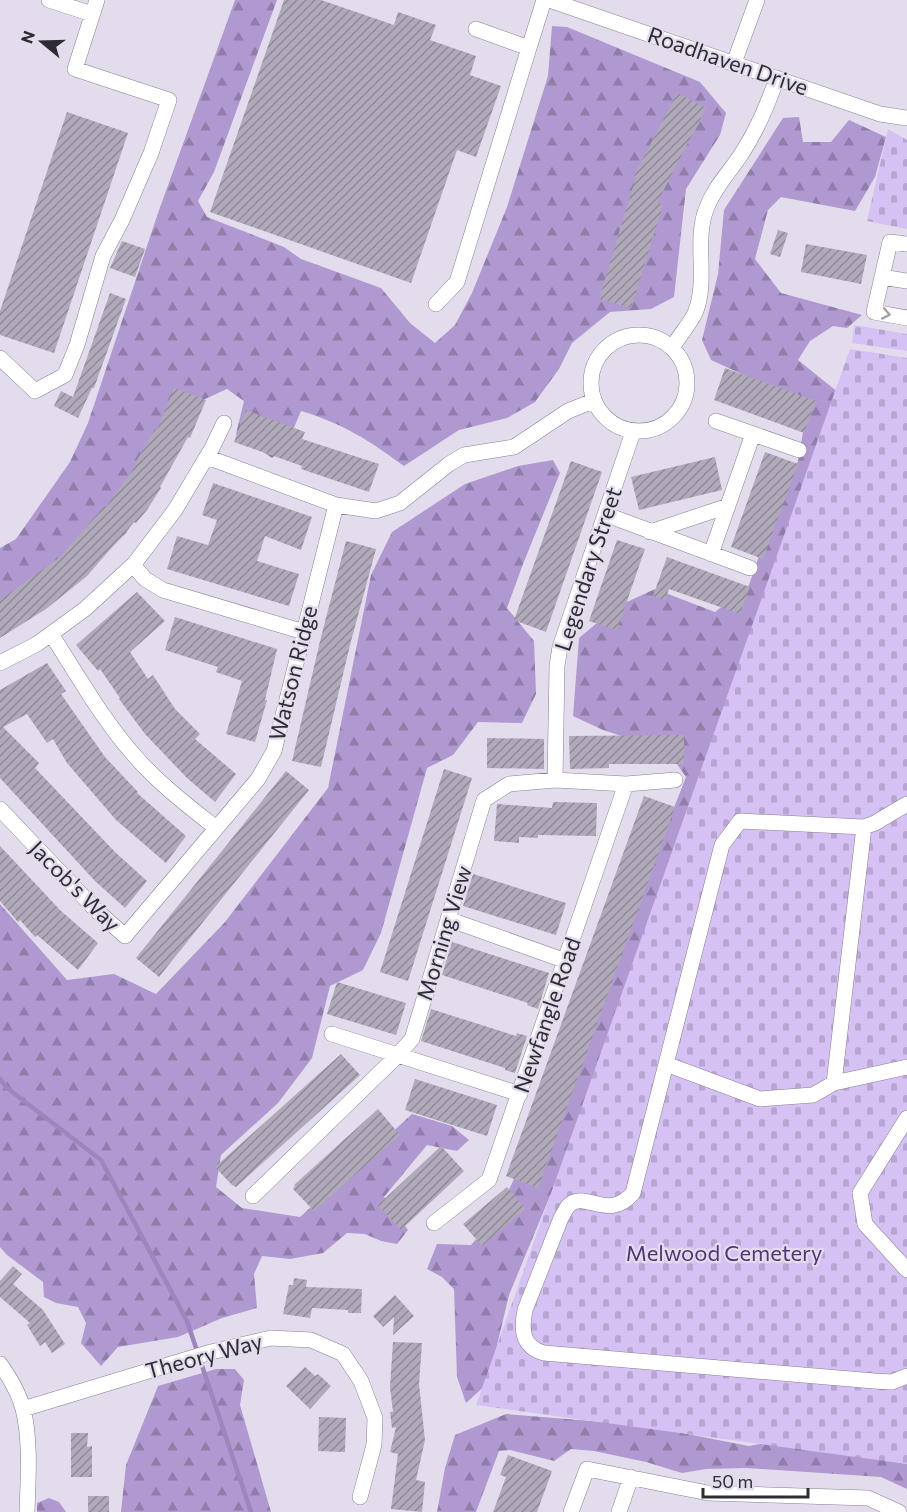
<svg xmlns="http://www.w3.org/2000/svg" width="907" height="1512" font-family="Commissioner,sans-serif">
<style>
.forest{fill:url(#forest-firs)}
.cemetery{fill:url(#cemetery-stones)}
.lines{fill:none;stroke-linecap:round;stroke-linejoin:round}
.stream{stroke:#9d86bc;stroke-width:4.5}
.building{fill:url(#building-hatch)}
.minor-casing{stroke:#86808f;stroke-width:16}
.minor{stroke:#fff;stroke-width:15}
.oneway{stroke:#a1a0a3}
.labels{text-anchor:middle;stroke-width:4.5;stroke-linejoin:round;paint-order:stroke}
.street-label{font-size:22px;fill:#2e2c32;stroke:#e3dced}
.park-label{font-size:22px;fill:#533376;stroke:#e3dced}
</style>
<defs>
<pattern id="forest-firs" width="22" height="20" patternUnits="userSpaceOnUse" patternTransform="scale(1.5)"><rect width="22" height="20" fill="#b099d0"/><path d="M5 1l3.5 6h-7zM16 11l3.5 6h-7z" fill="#907da9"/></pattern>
<pattern id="cemetery-stones" width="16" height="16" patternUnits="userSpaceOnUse" patternTransform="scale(1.5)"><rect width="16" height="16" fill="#d6c1f4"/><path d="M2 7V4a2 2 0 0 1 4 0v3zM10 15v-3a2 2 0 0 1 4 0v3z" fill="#b8a6d2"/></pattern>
<pattern id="building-hatch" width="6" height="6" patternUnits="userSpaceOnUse" patternTransform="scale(1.5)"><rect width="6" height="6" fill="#afa9b9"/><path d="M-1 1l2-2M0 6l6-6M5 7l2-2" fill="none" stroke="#8f8a97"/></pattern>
</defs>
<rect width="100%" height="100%" fill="#e3dced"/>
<path class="forest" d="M235,0H277L214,172L198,201L207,217L284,247L301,259L381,288L410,323L435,343L455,325L472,293L507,207L548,76L552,26L567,27L700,82L726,113L720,135L686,189L674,297L651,309L610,312L572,343L559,369L535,402L507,418L459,430L404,466C370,441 342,423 301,411L287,444L272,458L236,434L244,401L227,389L203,400L157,489L126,533L88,571L0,628V548L16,539L70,462L88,423L158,213Z
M799,117L803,142H831L849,120L886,137L875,177L855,211L781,197L768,210L755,259L781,293L862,315L847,328L833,326L810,341L798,360L839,393L562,1167L509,1295L488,1383L466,1403L457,1377L454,1289L442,1277L427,1269L437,1244L471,1245L496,1217L599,1000L686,777L668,751L603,730L573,716L579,638L616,607L655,589L715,612L749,585L779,497L798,461L806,415L779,391L711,360L702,340L718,274L724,210L783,118Z
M553,460L560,473L523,564L507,608L534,641L536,694L522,723L478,722L453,755L427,768L381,933L363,970L330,986L312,1058L278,1103L221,1155L216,1187L242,1208L300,1217L412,1114L452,1126L469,1140L457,1151L427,1145L384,1197L408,1230L397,1244L381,1241L365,1234L347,1233L323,1253L290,1259L262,1256L254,1274L257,1308L222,1318L178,1337L118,1347L101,1366L81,1343L86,1323L78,1307L56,1303L44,1297L43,1282L7,1255L0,1247V904L67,980L114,974L156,994L225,922L328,788L371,575L392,532L465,484L518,466Z
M216,1369H235L244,1380L240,1405L271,1512H121L126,1465L158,1386Z
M506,1414L641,1425L749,1446L796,1437L907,1448V1489L881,1477L746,1468L706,1469L682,1473L646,1462L594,1451L571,1449L554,1461L510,1450L499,1451L476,1512H437L445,1468L455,1435Z
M49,1498L59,1502L66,1512H37V1503Z"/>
<path class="cemetery" d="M888,129L907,140V229L867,221Z
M854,325L907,334V351L852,343Z
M850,349L907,358V1464L476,1405Z"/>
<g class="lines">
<path class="stream" d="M0,1079L7,1088L101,1160L187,1321L251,1512"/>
</g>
<path class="building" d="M284,0H321L394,25L398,12L436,25L430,40L476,56L470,75L501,86L476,157L457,150L411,283L210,212Z
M677,93L706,108L657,203L663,205L631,308L599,299L636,177L634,176Z
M67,112L128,133L54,353L0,335V311Z
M778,230L788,233L780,257L770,254Z
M122,241L145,249L135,277L110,268Z
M806,244L867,255L861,284L801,272Z
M110,293L126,299L94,388H92L78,418L54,406L61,391L73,397Z
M725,368L816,401L804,433L714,400Z
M174,388L206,400L190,438L188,437L160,487L161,488L147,510L136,523L134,522L87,576L46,609L0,638V600L60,557L105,505L106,507L136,465L135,463L155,429L157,430Z
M246,410L305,432L302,439L379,464L369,492L301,469L302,466L234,442Z
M765,452L798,464L763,559L731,547Z
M715,457L722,490L639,510L631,477Z
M571,461L602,472L546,632L514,620Z
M213,483L312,517L301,550L265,536L257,561L299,574L289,606L167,569L177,536L208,545L217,520L202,515Z
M617,540L645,549L617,630L589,621Z
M346,541L376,549L350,645L321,767L292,761L321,637Z
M667,557L750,587L740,614L669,589L665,600L653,596Z
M137,592L165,621L130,652L148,679L153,675L175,709L200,734L195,739L236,774L215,802L187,778L145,734L119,699L120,698L100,669L98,671L76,645Z
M175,617L277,649L265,700H267L255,742L226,734L242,681L216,672L218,667L165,650Z
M47,663L66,691L61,694L105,757L138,792L137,793L186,836L166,863L116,820L67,763L53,739L47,743L27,714L3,727L39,763L35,768L115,852L147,881L125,908L95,881L0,778V690Z
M684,735V764H609V768L570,769L569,736Z
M487,738L544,739V769L487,768Z
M444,769L472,778L408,981L380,972Z
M286,771L309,790L159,977L136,958Z
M644,796L675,807L538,1188L506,1176Z
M553,802L597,803L596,836L538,835V838L519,837V843L494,841L497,804L552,808Z
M0,846L61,911L98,943L78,970L37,935L35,937L20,920L18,922L0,901Z
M473,874L566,903L556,935L463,906Z
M452,942L549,973L538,1009L527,1005L528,1003L442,975Z
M337,982L406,1003L396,1035L327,1014Z
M431,1009L516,1036L517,1033L527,1036L515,1073L505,1070V1068L421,1041Z
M341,1054L360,1075L236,1187L232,1185L215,1167Z
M415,1079L497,1105L487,1136L405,1110Z
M378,1109L400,1135L314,1211L293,1189L295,1186L294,1185Z
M441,1146L464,1171L401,1230L378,1205Z
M507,1187L525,1209L482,1246L463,1224Z
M13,1266L22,1274L13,1284L43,1310L65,1344L52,1353L45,1342L40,1346L27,1325L30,1323L0,1297V1281Z
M294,1278L307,1280L306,1287L362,1289L361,1313H348V1310L312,1308L310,1318L283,1314L289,1285H293Z
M395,1295L414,1316L393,1335L394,1317L383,1327L373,1316Z
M393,1342L422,1343L419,1384L425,1440L416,1480L425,1482L422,1512L391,1509L398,1454L390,1452L396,1427L392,1428L390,1412H393L390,1387Z
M305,1367L315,1376L318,1374L331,1386L310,1409L286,1386Z
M319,1417L346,1418L345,1452L318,1451Z
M71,1433H88L87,1447L92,1446V1477H71Z
M508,1455L552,1471L537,1512H493L506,1477L500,1475Z
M88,1496H109V1512H88Z"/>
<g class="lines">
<defs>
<path id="minor" d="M49,0L92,14
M549,0L880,114L907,118
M529,48L544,0
M734,63L757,0
M907,244L890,242L874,312L907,318
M882,277L907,281
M436,304L457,282L529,48L476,29
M591 383a48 48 0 1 1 96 0a48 48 0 1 1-96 0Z
M672,348C679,336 689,325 695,313C709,280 693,240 707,207C715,186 730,172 742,153C757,130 768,104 777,78
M0,358L35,391L65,375L77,345L103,256L122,220L151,153L169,100L75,69L97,0
M716,421L799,450
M207,457L336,505L376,511L400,503L449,464L464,455L514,447L568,411L593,401
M607,515L750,568
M650,532L728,506
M711,554L753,434
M133,565L145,579L163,590L304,632
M51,634C77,674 102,719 134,755C158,783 187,805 216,828
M0,663L37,644L85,609L134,564L175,510L212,448L224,423
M555,780L557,666L560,647L633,432
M907,804L875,823L864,827L740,821L722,845L633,1193C608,1222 586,1190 569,1205C566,1208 563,1215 561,1218L525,1310C521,1330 522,1347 544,1353L874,1381L892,1382L907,1376
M0,809L96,910L125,936L258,779L274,751L336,505
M448,919L566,961
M332,1034L520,1094
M666,1064L760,1099L813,1095L834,1083L907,1067
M834,1083L864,827
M907,1118L860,1193L865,1224L907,1270
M253,1196L397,1056L412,1039L484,800L509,784L555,780L626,784L675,780
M434,1223L489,1180L626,784
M0,1364C10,1378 19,1393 23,1409C31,1440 28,1481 27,1512
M23,1409L211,1352L271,1338L311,1340L343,1354L361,1381L375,1418L374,1445L360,1497
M571,1512L587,1469L708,1493L868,1498L899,1512
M619,1512L631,1477"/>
</defs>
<use href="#minor" class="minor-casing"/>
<use href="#minor" class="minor"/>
</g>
<defs><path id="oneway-chevron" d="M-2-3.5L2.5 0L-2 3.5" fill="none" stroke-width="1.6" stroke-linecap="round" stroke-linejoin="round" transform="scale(1.5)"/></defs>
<use class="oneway" href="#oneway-chevron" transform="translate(886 314) rotate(11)"/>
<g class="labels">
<g class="street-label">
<text transform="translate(728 61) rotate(19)" y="8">Roadhaven Drive</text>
<text transform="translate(588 569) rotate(-72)" y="8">Legendary Street</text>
<text transform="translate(293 673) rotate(-76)" y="8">Watson Ridge</text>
<text transform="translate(75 886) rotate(45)" y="8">Jacob's Way</text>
<text transform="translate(444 933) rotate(-73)" y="8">Morning View</text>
<text transform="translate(547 1015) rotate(-71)" y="8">Newfangle Road</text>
<text transform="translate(204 1356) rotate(-15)" y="8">Theory Way</text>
</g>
<g class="park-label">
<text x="724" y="1261">Melwood Cemetery</text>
</g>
</g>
<g transform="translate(42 42) rotate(289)" stroke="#e3dced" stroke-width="4.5" paint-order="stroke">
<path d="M0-4.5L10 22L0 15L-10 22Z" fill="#2e2c32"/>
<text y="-9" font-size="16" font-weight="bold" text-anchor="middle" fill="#2e2c32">N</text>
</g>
<path d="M703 1488v9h105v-9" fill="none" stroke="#2e2c32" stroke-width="3"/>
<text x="712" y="1488" font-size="18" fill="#2e2c32" stroke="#e3dced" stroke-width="4.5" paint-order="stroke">50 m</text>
</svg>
